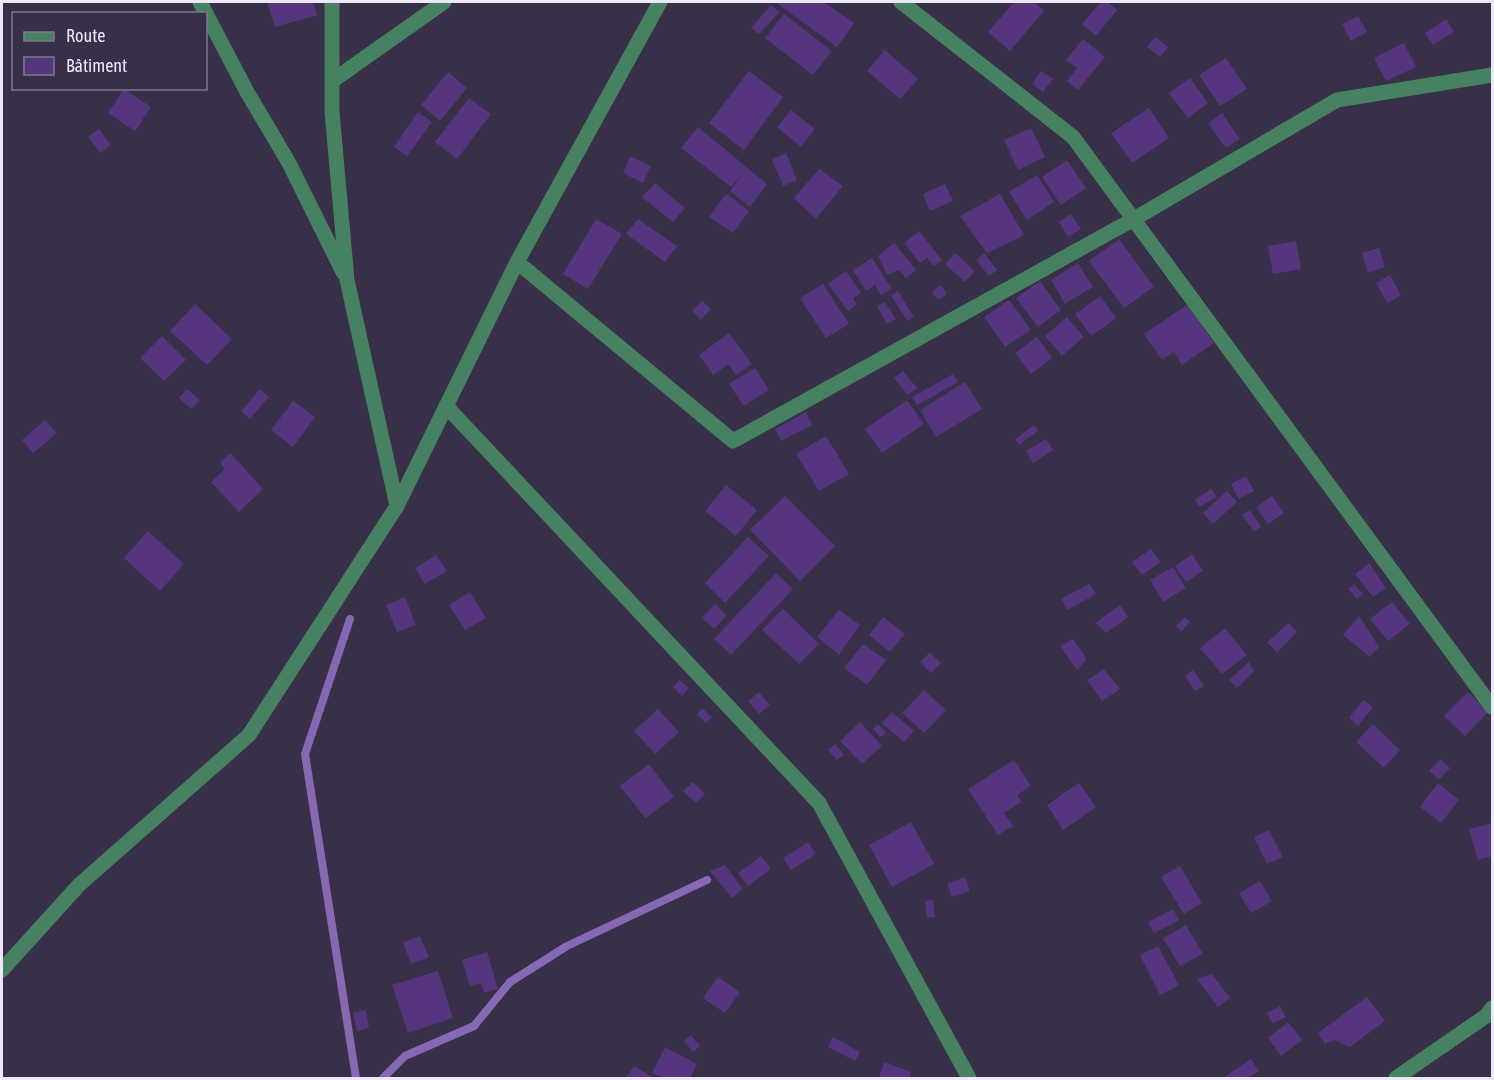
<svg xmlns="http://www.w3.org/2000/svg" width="1494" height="1080" font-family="'Asap Condensed',sans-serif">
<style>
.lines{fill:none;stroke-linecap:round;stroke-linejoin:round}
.stream{stroke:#8668b5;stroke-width:8}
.building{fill:#55367e}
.minor{stroke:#468262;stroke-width:15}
</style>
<rect width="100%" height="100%" fill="#382f48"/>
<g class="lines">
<path class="stream" d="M350,619L305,754L356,1078
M383,1078L405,1056L474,1026L510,982L567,946L707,880"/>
</g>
<path class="building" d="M267,2H313L317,15L275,27Z
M780,2H824L854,23L837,47L778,4Z
M1014,2H1034L1044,11L1010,51L988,32Z
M1101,2H1107L1117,10L1096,36L1082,24Z
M771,5L779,12L759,34L751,28Z
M784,14L832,51L813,75L765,38Z
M1358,16L1367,32L1351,41L1342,24Z
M1446,19L1454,32L1433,45L1425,33Z
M1155,37L1168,47L1160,57L1147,47Z
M1083,39L1105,57L1078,90L1067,81L1077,68L1066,60Z
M1404,43L1416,67L1386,81L1374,58Z
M885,50L918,79L900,99L867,71Z
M1226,58L1247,89L1220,106L1199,75Z
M749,71L783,97L744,150L709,123Z
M1041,71L1053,79L1043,92L1032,84Z
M448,72L467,88L440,121L421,105Z
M1190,78L1208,103L1188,118L1169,93Z
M124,89L151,107L135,131L108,113Z
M469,98L491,114L457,159L435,142Z
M1149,108L1169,138L1132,163L1111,133Z
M791,110L815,129L801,147L777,127Z
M418,112L432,122L407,156L394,147Z
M1222,113L1240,139L1226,148L1208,123Z
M698,127L767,184L750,207L730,191L742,175L731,187L681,148Z
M1031,128L1045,157L1018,170L1004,140Z
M99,129L111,145L100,153L88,137Z
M786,153L797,180L783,186L772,159Z
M630,156L651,166L643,183L623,173Z
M1067,160L1086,188L1061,205L1042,177Z
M819,169L843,186L816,219L794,198Z
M1037,175L1054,202L1027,220L1009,192Z
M655,183L685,208L673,222L642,197Z
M945,184L953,201L930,211L923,194Z
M726,194L749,211L733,233L709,217Z
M1000,194L1024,235L987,253L960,216Z
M1071,214L1081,229L1068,237L1059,222Z
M596,219L622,234L588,289L563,274Z
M638,219L677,246L665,262L626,234Z
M919,231L942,260L934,266L927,258L920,263L904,243Z
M1119,239L1154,287L1124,308L1089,261Z
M1296,241L1301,269L1273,274L1268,246Z
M894,243L916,270L906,278L899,270L887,275L878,256Z
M1379,248L1385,267L1368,273L1362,253Z
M955,253L975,271L965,282L945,264Z
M984,253L997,270L989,276L976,260Z
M872,258L892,289L881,295L875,285L866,291L853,270Z
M1078,263L1093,287L1065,304L1051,280Z
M846,271L861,293L853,298L857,304L848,311L828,284Z
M1390,275L1401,295L1387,303L1376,283Z
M1040,281L1061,310L1038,327L1016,298Z
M823,284L849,324L826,338L800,298Z
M941,285L947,294L938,300L932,292Z
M898,291L914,317L907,321L891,295Z
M1100,296L1116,318L1091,336L1075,314Z
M1009,300L1031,330L1005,347L984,317Z
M702,301L711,309L701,320L692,311Z
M885,302L896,319L887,324L877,306Z
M195,304L232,339L207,365L170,331Z
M1187,305L1214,343L1182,365L1174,352L1162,360L1144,334Z
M1067,317L1084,337L1062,356L1045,336Z
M729,333L752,364L736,375L728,364L713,375L699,355Z
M162,336L186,360L164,381L140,358Z
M1037,337L1052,358L1031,374L1015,353Z
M755,368L769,390L744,406L729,384Z
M903,371L917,388L908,395L894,378Z
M953,374L958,382L917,405L912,397Z
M965,382L982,409L936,437L920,410Z
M187,389L200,400L191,409L179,398Z
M260,389L269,397L250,419L241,411Z
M907,400L924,424L882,453L865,429Z
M293,401L315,417L293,447L271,430Z
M806,412L812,425L781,441L775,429Z
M45,420L57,433L33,453L22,440Z
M1034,425L1038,431L1019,445L1015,439Z
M826,436L849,474L819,491L796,454Z
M1046,439L1053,450L1033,463L1026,451Z
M230,453L263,489L239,512L211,482L225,469L220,463Z
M1246,476L1254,491L1239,499L1231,484Z
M726,485L757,510L736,536L705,511Z
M1211,489L1217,497L1199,507L1195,500Z
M1227,491L1237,502L1213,524L1203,513Z
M785,496L835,546L800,581L750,530Z
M1272,496L1284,513L1268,524L1256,507Z
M1250,510L1261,527L1254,532L1242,515Z
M148,531L184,564L160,591L124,558Z
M748,537L769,556L725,603L705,583Z
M1151,549L1161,562L1142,575L1132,562Z
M1192,554L1203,571L1186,582L1175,566Z
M436,555L447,571L425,584L415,568Z
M1369,563L1386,588L1373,597L1355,574Z
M1173,567L1186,588L1163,602L1150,580Z
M776,573L793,589L731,655L714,639Z
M1089,584L1096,594L1067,610L1061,599Z
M1354,584L1363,594L1357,599L1348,589Z
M470,592L486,618L465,630L449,605Z
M405,597L416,625L397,632L386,605Z
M1392,602L1410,624L1388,641L1370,619Z
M715,604L727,615L714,629L702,618Z
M1120,605L1128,617L1106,633L1095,623Z
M783,609L819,644L799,664L762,630Z
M839,610L860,625L839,655L817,637Z
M1359,616L1379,647L1370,657L1343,635Z
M883,617L905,634L890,652L869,635Z
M1185,617L1190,622L1181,631L1176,626Z
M1289,623L1297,632L1277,653L1267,642Z
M1225,628L1247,655L1222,674L1200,648Z
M1073,639L1087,659L1077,670L1060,646Z
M863,644L886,660L867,685L844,668Z
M930,652L941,663L931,673L920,662Z
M1249,662L1254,671L1237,688L1229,680Z
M1104,669L1120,689L1102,701L1087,680Z
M1193,670L1204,686L1195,691L1185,676Z
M680,680L689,688L682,696L673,687Z
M924,690L946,710L924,733L902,713Z
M759,692L770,705L759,714L748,701Z
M1468,692L1488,712L1465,736L1444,716Z
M1363,700L1373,707L1358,726L1349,718Z
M702,708L712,717L706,723L697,714Z
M658,709L679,732L655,754L634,731Z
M892,712L914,731L904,742L882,723Z
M860,722L882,746L862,764L840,741Z
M878,724L886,733L880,737L873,729Z
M1373,724L1400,750L1384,768L1356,742Z
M835,744L844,755L837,760L828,750Z
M1441,759L1450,768L1439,780L1429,771Z
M1014,760L1031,786L1017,795L1021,802L1004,813L1013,826L998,835L968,789Z
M649,764L674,797L645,818L620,786Z
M693,782L705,794L696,803L683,791Z
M1079,783L1096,807L1063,830L1047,805Z
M1438,783L1459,800L1441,823L1420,807Z
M911,822L934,864L892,887L869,845Z
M1492,823V856L1478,860L1469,829Z
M1269,830L1283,857L1267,864L1254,837Z
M808,842L816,854L791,870L783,858Z
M761,856L771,869L748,886L738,873Z
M725,865L743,889L732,898L710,871Z
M1180,866L1202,903L1184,914L1161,877Z
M965,877L970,891L952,897L947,884Z
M1260,881L1272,901L1251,913L1239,893Z
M933,900L935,917L927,918L925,901Z
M1173,909L1179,920L1154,933L1148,922Z
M1186,925L1203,954L1180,966L1163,938Z
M420,936L429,957L411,964L403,942Z
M1158,946L1179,985L1160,995L1140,955Z
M487,952L498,989L484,993L481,983L470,986L462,960Z
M438,971L453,1018L408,1033L392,985Z
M1212,974L1230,998L1218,1007L1197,979Z
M718,977L740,992L725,1013L703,998Z
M1367,997L1385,1021L1350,1047L1334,1040L1325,1044L1318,1033Z
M1280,1006L1286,1017L1273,1024L1267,1013Z
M366,1010L369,1028L357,1031L353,1013Z
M1288,1022L1302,1040L1281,1056L1268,1038Z
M691,1035L700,1046L693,1052L684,1041Z
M833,1037L860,1052L855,1061L828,1047Z
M665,1047L697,1064L690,1078H664L652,1073Z
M1251,1059L1259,1071L1248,1078H1223Z
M884,1062L911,1072L909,1078H879Z
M634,1066L651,1076L650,1078H626Z"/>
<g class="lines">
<path class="minor" d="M200,2L247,92L289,163L343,272
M332,2V112L347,280L397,506
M901,2L1073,137L1492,707
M332,81L444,2
M517,262L733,441L1134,219L1337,100L1492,75
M446,406L819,803L969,1078
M2,970L79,885L249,735L397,506L517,262L660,2
M1396,1078L1486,1016L1492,1008"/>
</g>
<rect width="1494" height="1080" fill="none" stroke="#ede8f8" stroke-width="6"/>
<rect x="12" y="12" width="195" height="78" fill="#382f48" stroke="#80798e" stroke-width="1.5"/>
<rect x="24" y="32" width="30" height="9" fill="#468262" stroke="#80798e" stroke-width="1.5"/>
<text x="66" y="42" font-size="18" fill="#ede8f8">Route</text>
<rect x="24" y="57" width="30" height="18" fill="#55367e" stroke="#80798e" stroke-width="1.5"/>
<text x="66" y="72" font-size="18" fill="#ede8f8">Bâtiment</text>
</svg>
